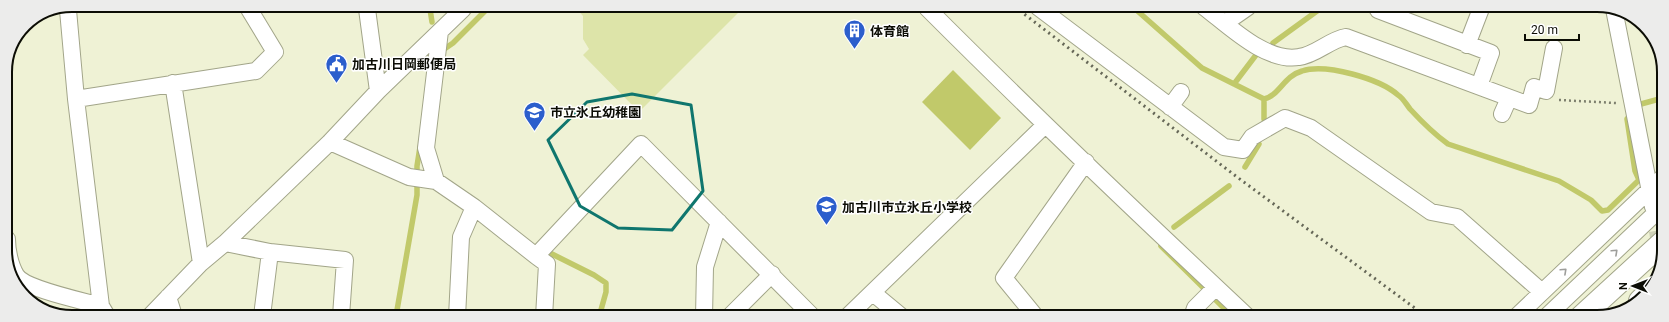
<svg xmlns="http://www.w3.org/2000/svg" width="1669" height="322" font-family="Roboto,'Noto Sans JP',sans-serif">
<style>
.green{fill:#dde4a9}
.water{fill:#c1c96a}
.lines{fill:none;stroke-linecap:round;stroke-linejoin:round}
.stream{stroke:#c1c96a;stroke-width:5.5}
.street-tunnel{stroke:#cdd0b6;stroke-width:16;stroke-dasharray:16 8;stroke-linecap:butt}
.street-casing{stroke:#a2a589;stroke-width:18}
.highway-casing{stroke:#a2a589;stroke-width:24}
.path{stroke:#7e806e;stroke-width:2.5;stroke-dasharray:2 3;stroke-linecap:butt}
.street{stroke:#fff;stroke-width:16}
.highway{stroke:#fff;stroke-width:22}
.rail{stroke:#656757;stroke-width:3;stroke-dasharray:2 4;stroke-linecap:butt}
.oneway{stroke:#9e9e9b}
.marked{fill:none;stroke:#0f766e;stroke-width:3;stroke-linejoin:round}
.labels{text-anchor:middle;stroke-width:3;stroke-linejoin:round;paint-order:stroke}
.poi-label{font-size:13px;font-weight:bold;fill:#0c0d05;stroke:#fff;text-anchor:start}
.rim{fill:none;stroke:#0c0d05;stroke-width:2}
</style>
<rect width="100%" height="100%" fill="#eff2d5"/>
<path class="green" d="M743,8L639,112L583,55L589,49L583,39V16L576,8Z"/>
<path class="water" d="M953,70L1001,118L970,150L922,102Z"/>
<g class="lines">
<path class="stream" d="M1524,6L1551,10L1559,6
M1133,7L1202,68L1264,99C1279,96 1284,76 1302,71C1326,63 1380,79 1398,95C1403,98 1406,104 1410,109C1422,122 1434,134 1448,144L1559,181L1591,200L1602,211L1608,210L1639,180L1635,171L1627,119L1641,104L1663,98
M430,9L432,22
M1273,43L1324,6
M440,52L453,43L487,9
M1234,84L1256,55
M1264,99V119
M1245,167L1259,144
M1174,227L1229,186
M1161,246L1233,317
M550,253L594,275L606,283V292L599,317
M396,316L417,195V166L420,147"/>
<path class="street-tunnel" d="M1653,207L1662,261"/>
<defs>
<path id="street" d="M1038,7L1224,147L1243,150L1252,137L1285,118L1311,128L1431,212L1457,217L1542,292
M1204,7C1228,25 1266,63 1299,57C1316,55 1329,40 1346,37L1529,105L1534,87L1546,91L1554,48
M927,8C1032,113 1139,215 1248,317
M367,9L378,91
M1614,9L1653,207
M68,10L76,99L101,306
M1378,10L1491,53L1479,86
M1225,23L1248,7
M1467,45L1482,6
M173,83L201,263
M76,99L256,71L275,52L249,9
M1170,107L1181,92
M1502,114L1509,98
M330,142L409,177L436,181L474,207L536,256L641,144L813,317
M436,181L426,148L440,31
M7,239C7,250 10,265 16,275C24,289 84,301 101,306L107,316
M225,243L270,252L345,260L341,316
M536,256L547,264L544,317
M873,293L902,317
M168,297L174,316
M150,316L201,263L225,243L330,142L378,91L463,9
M262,316L270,252
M457,317L461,237L474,207
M704,317L705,267L719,222
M729,317L772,274
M847,317L1045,125
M1036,317L1004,278L1086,162
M1192,317L1195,308L1216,287
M1516,317L1663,177
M1546,317L1663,206"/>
<path id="highway" d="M1640,301L1642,299
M1581,317L1663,242"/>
</defs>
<use href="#street" class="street-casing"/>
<use href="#highway" class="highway-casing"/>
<path class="path" d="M1559,100L1616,103"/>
<use href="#street" class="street"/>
<use href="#highway" class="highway"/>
<path class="rail" d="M1015,7L1237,177L1427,317"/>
</g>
<defs><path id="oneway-chevron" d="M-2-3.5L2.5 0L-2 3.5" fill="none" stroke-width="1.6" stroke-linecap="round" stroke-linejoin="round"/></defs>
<g class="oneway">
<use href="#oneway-chevron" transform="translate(1615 252) rotate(-43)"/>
<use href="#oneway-chevron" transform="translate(1564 271) rotate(-43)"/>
</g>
<path class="marked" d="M632,94L691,105L703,191L672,230L618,228L580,206L548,140L587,102Z"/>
<defs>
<symbol id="building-pin" viewBox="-11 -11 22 30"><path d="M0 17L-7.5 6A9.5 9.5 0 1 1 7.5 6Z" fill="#2b5ecc" stroke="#fff"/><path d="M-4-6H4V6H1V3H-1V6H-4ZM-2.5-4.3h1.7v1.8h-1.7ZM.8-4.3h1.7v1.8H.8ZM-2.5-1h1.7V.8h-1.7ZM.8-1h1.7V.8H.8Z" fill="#fff"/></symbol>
<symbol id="civic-pin" viewBox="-11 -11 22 30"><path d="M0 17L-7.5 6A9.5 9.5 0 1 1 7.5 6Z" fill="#2b5ecc" stroke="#fff"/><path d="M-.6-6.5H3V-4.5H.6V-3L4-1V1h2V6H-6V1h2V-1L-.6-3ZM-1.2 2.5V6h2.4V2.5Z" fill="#fff"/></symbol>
<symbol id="school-pin" viewBox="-11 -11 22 30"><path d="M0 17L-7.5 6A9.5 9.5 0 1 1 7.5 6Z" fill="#2b5ecc" stroke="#fff"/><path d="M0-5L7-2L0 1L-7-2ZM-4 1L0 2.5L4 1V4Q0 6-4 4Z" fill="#fff"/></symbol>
</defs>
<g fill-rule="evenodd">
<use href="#building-pin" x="842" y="18" width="25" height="34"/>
<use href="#civic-pin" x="324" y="52" width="25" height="34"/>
<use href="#school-pin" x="522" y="100" width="25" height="34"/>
<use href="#school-pin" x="814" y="194" width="25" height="34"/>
</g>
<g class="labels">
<g class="poi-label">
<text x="870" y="36">体育館</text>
<text x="352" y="69">加古川日岡郵便局</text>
<text x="550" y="117">市立氷丘幼稚園</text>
<text x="842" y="212">加古川市立氷丘小学校</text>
</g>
</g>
<path d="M0 0H1669V322H0ZM72 12H1597A60 60 0 0 1 1657 72V250A60 60 0 0 1 1597 310H72A60 60 0 0 1 12 250V72A60 60 0 0 1 72 12Z" fill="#ececeb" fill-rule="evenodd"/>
<path class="rim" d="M72 12H1597A60 60 0 0 1 1657 72V250A60 60 0 0 1 1597 310H72A60 60 0 0 1 12 250V72A60 60 0 0 1 72 12Z"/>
<g transform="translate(1633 286) rotate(270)" stroke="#ffffff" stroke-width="3" paint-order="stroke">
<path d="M0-3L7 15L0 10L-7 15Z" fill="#0c0d05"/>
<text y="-6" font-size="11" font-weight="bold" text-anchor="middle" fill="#0c0d05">N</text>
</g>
<path d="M1525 34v6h54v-6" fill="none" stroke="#0c0d05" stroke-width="2"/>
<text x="1531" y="34" font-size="12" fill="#0c0d05" stroke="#ffffff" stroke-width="3" paint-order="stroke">20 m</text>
</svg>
